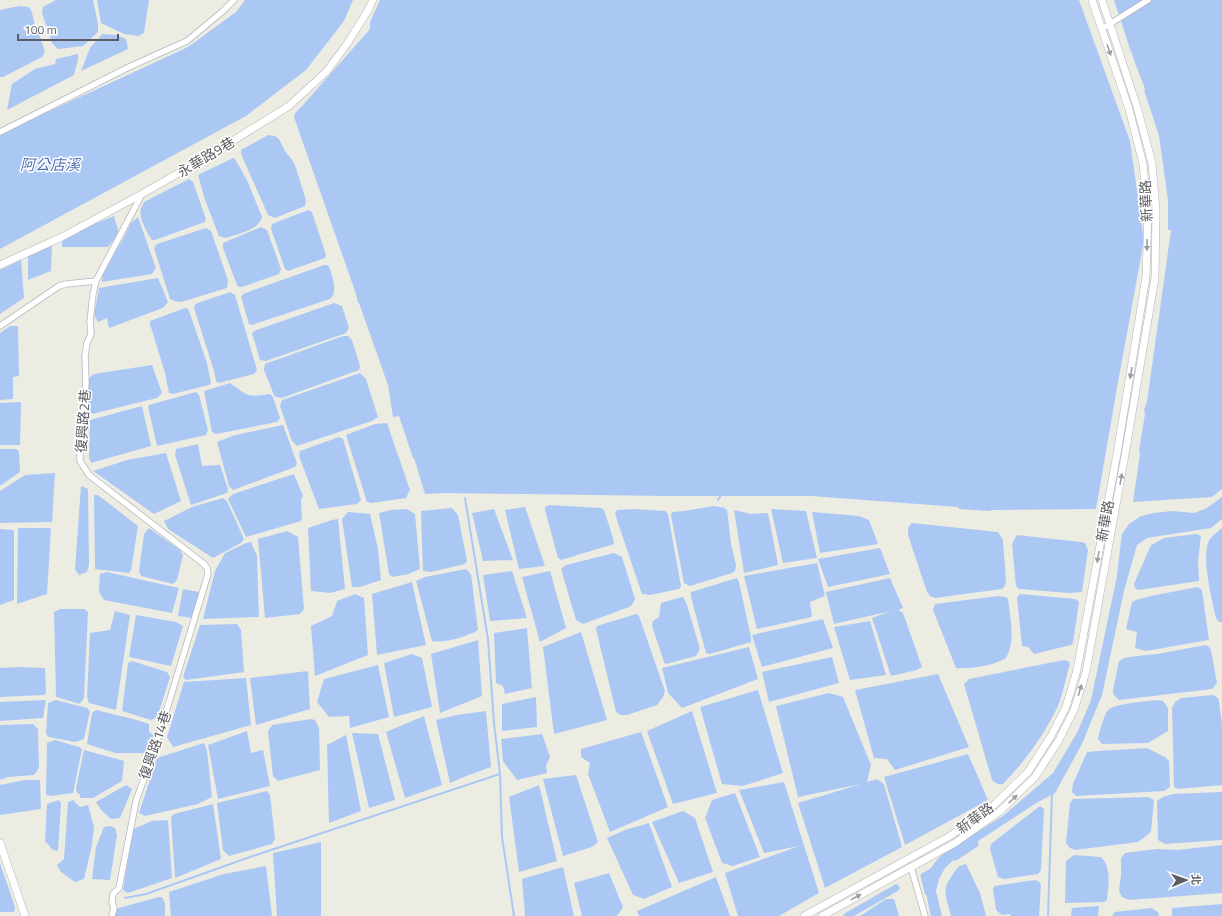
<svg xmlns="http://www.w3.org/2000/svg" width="1222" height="916" font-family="'Titillium Web','Noto Sans TC',sans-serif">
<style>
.water{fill:#abc8f5}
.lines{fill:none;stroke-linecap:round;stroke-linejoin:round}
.stream{stroke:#abc8f5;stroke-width:2}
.canal{stroke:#abc8f5;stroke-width:7}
.minor-casing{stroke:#b6b7bc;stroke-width:7}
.tertiary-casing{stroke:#b6b7bc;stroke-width:8}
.minor{stroke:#fff;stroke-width:5.5}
.tertiary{stroke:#fff;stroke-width:7}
.oneway{fill:#9d9ea1}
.labels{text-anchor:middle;stroke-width:3;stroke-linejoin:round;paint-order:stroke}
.street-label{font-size:14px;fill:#5b5d62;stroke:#fff}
.water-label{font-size:15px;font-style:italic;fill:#5171b5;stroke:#fff}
</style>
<rect width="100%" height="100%" fill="#ecece3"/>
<path class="water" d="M56,0H93L98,24V32L83,46L58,49L52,43L42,13L43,7Z
M97,0H149L144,33L138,36L124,34L101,23Z
M245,0H353L344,21L306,70L246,116L0,249V134L188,47L236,12Z
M380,0H1079L1130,141L1144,240L1117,388L1096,509L993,510L988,511L959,509L958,507L811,496H665L445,493L425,494L414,458H413L399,416L393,417L388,385L359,303H358L356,294L294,117L295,114V113L303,105L370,29V22Z
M1114,0H1222V489L1212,497L1133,502L1140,454L1139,451L1145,414L1144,410L1147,402L1171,230H1168V200L1159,136L1144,90L1145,89L1134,60L1132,53L1131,52Z
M19,6L29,7C33,12 33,19 35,25C39,34 42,43 45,52L42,57L3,77H0V10Z
M102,34L116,35L126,39L128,49L81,71L90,48Z
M78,54C79,61 75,68 74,75L7,110L12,84L35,69L55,64L56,59Z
M268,135L275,136L279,139L286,153L290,157L295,165L306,200L305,206L275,218L268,215L241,154V150Z
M233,158L235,159L247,180L262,217C259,230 238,234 226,238L219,236L205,200L198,175Z
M189,179L193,182L206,219L205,222L155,240H152C147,234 138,216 141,208C142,206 143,204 144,202Z
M308,210L312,212L326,255L325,258L288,271L285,269L271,229L272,224Z
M114,216L119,234L108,247H62V237Z
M138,217L156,268L152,274L102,282L103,274L113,253L121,243L131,223Z
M261,227L267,230L281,269L279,274L242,287H239L237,285L223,248V243Z
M206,228L211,231L228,280L227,288L181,302L174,301L170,299L154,248L157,244Z
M52,245L51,271L28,280V256Z
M21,260L24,298L0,314V270Z
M324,265H328C331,270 335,284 334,291C334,294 332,297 330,299L252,325L249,324L241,297L243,294Z
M158,278L168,302L163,308L109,328L107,318L98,322L94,315L99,288Z
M230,292L235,295L257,370L254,374L218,383L216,381L214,371L194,308L195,304Z
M334,303L342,306L349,328L346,333L266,361L260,360L252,333L254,331Z
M185,308H187L189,311L207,363L211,383L209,385L173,394L169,393L165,373L150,324V321Z
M10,326H18L19,376L13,377V399L0,400V333Z
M343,336H348L352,340L360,366L359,370L282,398L276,397L274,395L264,370L265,364Z
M152,365L162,393L157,398L92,414L86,407L89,378L94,374Z
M360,373L366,379L378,417L372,421L297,446L292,441L280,406L282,400Z
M230,383C250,397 246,397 270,394L273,397L280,418L277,422L216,434L212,432L204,391Z
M196,392L199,395L208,430L206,435L157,446L148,407L149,405Z
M21,402L20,445H0V403Z
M142,406L151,446L91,463L89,458L90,420Z
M387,423L410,490L406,498L372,503L367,502L346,435L375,424Z
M283,425L297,463L295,467L233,490L229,486L217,442L235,435Z
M339,437L343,439L361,500L357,504L319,509L299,456L300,451Z
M198,444L202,466L220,465L228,489L227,493L191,505L175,455L176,449Z
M0,449H16L19,451L20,472L0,486Z
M166,453L181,501L154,514L93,471L127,460Z
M55,473L52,522L0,523V491L25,475Z
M294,474L303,496L301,500L302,518L301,521L246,537L228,499L233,494Z
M81,486L88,489L89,565L87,572L79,575L75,569Z
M94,495H98L138,526L131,570L129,573L95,569Z
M1222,497V519L1211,528L1147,538L1137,545L1124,591L1102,695L1082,744L1055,793L1038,802L963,851L945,868L939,879L936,891L942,916H931C924,889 922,872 945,852L1003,816L1053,773L1078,731L1091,700L1117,576L1120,549L1122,534L1129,524L1141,516L1154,513L1172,511L1194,513L1207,508Z
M223,498L227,501L244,539L241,543L213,558L168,529L164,521L192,507Z
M549,505L601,508L604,510L613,538L614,544L561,560L558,558L545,510V507Z
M714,506L725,508V510L727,509L731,544L736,565L735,571L732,573L690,586L684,583L671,516L672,512L684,511Z
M525,507L545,566L519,569L505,510Z
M452,508L458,515L467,561L465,564L431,572L423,571L421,511Z
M407,509L415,514L420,569L409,574L392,577L389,574L379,513L391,510Z
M494,509L513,560L483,561L472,513Z
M633,509L665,511L668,514L681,586L679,589L650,595L642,594L615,514L617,510Z
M771,509L806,511L817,558L783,563Z
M734,510L751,514L768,513L778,565L744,573Z
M348,512L370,514L378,549L381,580L360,587H352L342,519Z
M812,512L859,516L869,520L878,544L820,553Z
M338,519L345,589L330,593L311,591L308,528L332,520Z
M912,523L998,532L1003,540L1006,580L1005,586L1002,589L935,598L930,596L927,592L908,535C908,530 908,526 912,523Z
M18,528H51L47,594L17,604Z
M149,528L180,550L183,555L177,580L173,584L141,576L139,571L144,534Z
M1222,528V622H1219L1216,618C1212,599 1200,555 1210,539C1213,535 1218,531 1222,528Z
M0,529L14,530V600L0,605Z
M287,531L298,537L304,609L300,614L265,618L258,539Z
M1196,534L1201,536L1198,561L1199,581L1138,590L1135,588L1134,584L1151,545L1164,538Z
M1017,535L1081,542L1085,543L1088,550L1082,592L1069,593L1019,589L1016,586L1012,544Z
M251,542L257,556L259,617L203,619L215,571L225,553L246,543Z
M880,548L890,574L828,587L818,559Z
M614,553L622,557L635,599L632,605L629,607L583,624L576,620L561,569L566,565Z
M817,563L825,596L810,602L812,617L757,629L744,576Z
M466,569L471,574L478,630C467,637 444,643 432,641L416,581L425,577Z
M512,571L527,618L490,621L483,575Z
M550,571L566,628L540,642L522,577Z
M107,572L179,588L172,613L104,600L99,592L100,574Z
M737,578L739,582L751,637V642L710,654L706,653L691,597V592Z
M890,578L903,608L898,610L903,613L922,667L917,670L891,676L872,618L891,611L834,624L826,592Z
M412,582L426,645L377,655L372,594Z
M1197,587L1202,590L1209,640L1146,651L1135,648L1137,632L1126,629L1132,602L1136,600L1151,596Z
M183,589L199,592L193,618L178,616Z
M355,594L364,598L368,655L315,676L311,626L332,616L337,601Z
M1020,594L1075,599L1079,602L1073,643L1071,645L1034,654L1028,647L1022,646L1017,598Z
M998,596L1005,597L1008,599C1010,618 1016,640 1006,658C993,666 971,669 956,668L933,610L935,604Z
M682,597L684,598L687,605L700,649L696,656L666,664L664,662L652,626L653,621L659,617L661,603Z
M60,609H84L88,612L84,698L80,704L56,697L54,612Z
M115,611L130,615L116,710L89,703L87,697L90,633L110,630Z
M636,614L639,616L665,691L663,697L657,705L627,715H621L616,712L596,629L597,626Z
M136,615L176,622L183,626L171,666L129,657Z
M823,619L833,648L762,667L752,635Z
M870,621L886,675L850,680L834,627Z
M237,624L241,630L244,672L186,680L183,677L200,625Z
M527,628L532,688L505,694L503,686L496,683L494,633Z
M581,632L607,720L554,734L543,647Z
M478,640L482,696L440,713L431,654Z
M1206,645L1209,647L1211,650L1217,683L1212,689L1119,700L1113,694V690L1119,661L1124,658L1137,656L1157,654Z
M749,647L758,679L682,708L668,693L662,668Z
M412,654L422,658L432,707L394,717L384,663Z
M832,657L839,683L769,702L762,672Z
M1064,660L1068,661L1070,663C1066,678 1063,694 1057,708C1043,737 1025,761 1003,784C998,785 995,783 992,780L964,684L969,679Z
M132,661L167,672L170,677L157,718L151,720L122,711L128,663Z
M378,665L389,717L350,728L349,716L329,717L317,702L324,679Z
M17,667L45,668L46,693L44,695L0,697V668Z
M308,671L310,709L256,725L250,678Z
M938,674L969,747L895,770L887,759L874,758L855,690Z
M246,678L251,725L173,747L167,737L184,682Z
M758,690L783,773L743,786L722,784L700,707Z
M829,693L843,697L871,765L867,782L877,779L884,784L902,847L825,888L798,803L861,784L798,797L776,706Z
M1213,695L1218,698L1219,702L1222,724V785L1178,789L1174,787L1172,708L1175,702L1181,698Z
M536,697L537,727L502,731V704Z
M46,700L43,718L0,721V702Z
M56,700L87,708L90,711L84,739L75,742L49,737L46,734L48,703Z
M1157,700L1163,701L1168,708V731L1148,743L1102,744L1098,739C1099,733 1104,715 1108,710C1113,704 1148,701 1157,700Z
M96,710L137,720L149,724V732L154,735L147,753H115L87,744L92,713Z
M486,711L491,767L469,775L450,783L436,720L457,715Z
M692,711L717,793L673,804L647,731Z
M424,716L442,785L405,798L386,732Z
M311,719L315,720L319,728L320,770L278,781L273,776L268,731L272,725Z
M33,724L38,729L39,768L34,775L8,777L0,780V725Z
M247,731L251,753L263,750L270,786L218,799L208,745Z
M641,732L668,807L610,832L588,774L590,763L581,757V749Z
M352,733L378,734L395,800L369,808Z
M542,734L550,757L546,766L547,773L517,780L503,761L501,739Z
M346,735L361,811L329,823L327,745Z
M55,740L79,747L82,749L73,793L51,796L46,795L47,743Z
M204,743L207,751L212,797L198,804L145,816L139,813L157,758Z
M1147,748L1165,757L1169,761L1170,787L1164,791L1076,796L1072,792L1073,784L1087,752L1098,751Z
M84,750L124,761L122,781L93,798H80V794L77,793L76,788Z
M968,754L988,800L905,845L884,777Z
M576,775L598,842L592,847L563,856L543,779Z
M25,780H40L41,809L0,815V785Z
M784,782L819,893L779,916H738L725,873L799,846L764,853L739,790Z
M126,785L132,789L120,818L111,819L102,811L96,802Z
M539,785L557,861L519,872L509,797Z
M267,791L270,795L275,839L272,844L229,856L223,850L217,803Z
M1222,792V840L1165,844L1158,840L1157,801L1163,797L1173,794Z
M735,793L760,857L733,866L722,863L705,818L712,800Z
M1148,797L1154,800L1151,832L1138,842L1075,850L1070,848L1066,843L1070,803L1073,799Z
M59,800L61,803L58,851L53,850L45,841L47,804Z
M73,800L80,807L88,805L94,827L92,845L84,879L75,882L61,872L57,865L64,859L68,802Z
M213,804L221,859L175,878L171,817L174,814Z
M1040,806L1043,808L1044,810L1041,870L1038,874L1004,879L998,877L990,849L991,844Z
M683,811L695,818L713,872L679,883L652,822Z
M168,820L172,878L128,893L123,890L133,829L152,821Z
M649,823L672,887L644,899L633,895L607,838L625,830Z
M110,826L115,828L117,835L110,880L92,879L96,847L104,827Z
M321,842V916H277L273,853Z
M1222,845V893L1129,900L1122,897L1119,891L1121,875V858L1125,853L1157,849L1178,850Z
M1074,855L1101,857C1112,867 1108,887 1107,900L1104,902L1065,903L1066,861Z
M0,863L15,907L14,912H0Z
M966,864L980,893L986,916H951C944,888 941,890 959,866Z
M266,866L272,916H171L169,892L224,874Z
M563,867L574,916H525L522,879Z
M609,873L623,907L617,916H582L574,883Z
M716,877L730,916H639L637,911Z
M1035,880L1038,881L1041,884L1039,916H1011L1010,914L1002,915L996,910L993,889L994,886Z
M159,897H162L165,903V916H113L115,909Z
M886,899H894L899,916H860Z
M1222,904V916H1172V908Z
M1099,906L1098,916H1071L1072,908Z
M1151,908L1158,912L1159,916H1112L1115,912Z"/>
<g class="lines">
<path class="stream" d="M465,498L488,639L494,723L500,774L502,837L514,916
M718,500L722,494
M125,898L146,894L250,857L500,774
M1048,916L1052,793"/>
<path class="canal" d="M955,857L975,844
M928,892L924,876L937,869
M847,916L896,888"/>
<defs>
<path id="minor" d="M1102,29L1148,0
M0,132L129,67L187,41L223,11L234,0
M0,326L59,286L66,284L96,281
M911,867L925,916
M112,916L114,908L112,903L113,894L119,888L136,801L156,745L208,574L207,568L204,564L89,475L80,461V449L86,382L85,356L87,343L91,334L90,322L93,294L96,281L142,194"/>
<path id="tertiary" d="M0,265L62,237L142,194L205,158L289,106L327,71L347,44L367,12L373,0
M0,843L25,916
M804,916L950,836L994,805L1028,772L1051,736L1066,707L1077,670L1117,454L1146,277L1148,210L1143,164L1129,109L1092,0
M822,916L955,843L999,812L1035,777L1059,740L1074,710L1086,672L1125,455L1155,278L1156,210L1152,163L1137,107L1102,0"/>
</defs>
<use href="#minor" class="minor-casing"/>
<use href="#tertiary" class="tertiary-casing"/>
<use href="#minor" class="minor"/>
<use href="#tertiary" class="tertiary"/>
</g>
<defs><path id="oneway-solid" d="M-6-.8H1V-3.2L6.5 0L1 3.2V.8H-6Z"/></defs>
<g class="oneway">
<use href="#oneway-solid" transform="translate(1109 50) rotate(71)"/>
<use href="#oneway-solid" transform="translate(1147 245) rotate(91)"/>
<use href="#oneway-solid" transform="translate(1131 373) rotate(100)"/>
<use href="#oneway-solid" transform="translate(1121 479) rotate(-80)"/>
<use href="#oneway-solid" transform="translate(1098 557) rotate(100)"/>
<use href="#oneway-solid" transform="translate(1080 690) rotate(-73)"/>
<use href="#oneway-solid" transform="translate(1013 799) rotate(-44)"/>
<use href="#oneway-solid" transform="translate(856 897) rotate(-29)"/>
</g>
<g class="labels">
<g class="street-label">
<text transform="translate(206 157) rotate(-31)" y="5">永華路9巷</text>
<text transform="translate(1146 201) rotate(-93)" y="5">新華路</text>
<text transform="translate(83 421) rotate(-86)" y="5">復興路2巷</text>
<text transform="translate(1105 521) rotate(-80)" y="5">新華路</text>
<text transform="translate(155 745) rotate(-71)" y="5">復興路14巷</text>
<text transform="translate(975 818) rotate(-36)" y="5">新華路</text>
</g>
<g class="water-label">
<text x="50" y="170">阿公店溪</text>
</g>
</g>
<g transform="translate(1186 880) rotate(88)" stroke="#ffffff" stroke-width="3" paint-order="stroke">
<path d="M0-3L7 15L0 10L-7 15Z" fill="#5b5d62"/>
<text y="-6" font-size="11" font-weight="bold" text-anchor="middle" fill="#5b5d62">北</text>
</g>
<path d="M18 34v6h100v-6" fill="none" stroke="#5b5d62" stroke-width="2"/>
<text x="24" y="34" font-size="12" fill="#5b5d62" stroke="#ffffff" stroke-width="3" paint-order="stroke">100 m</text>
</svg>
